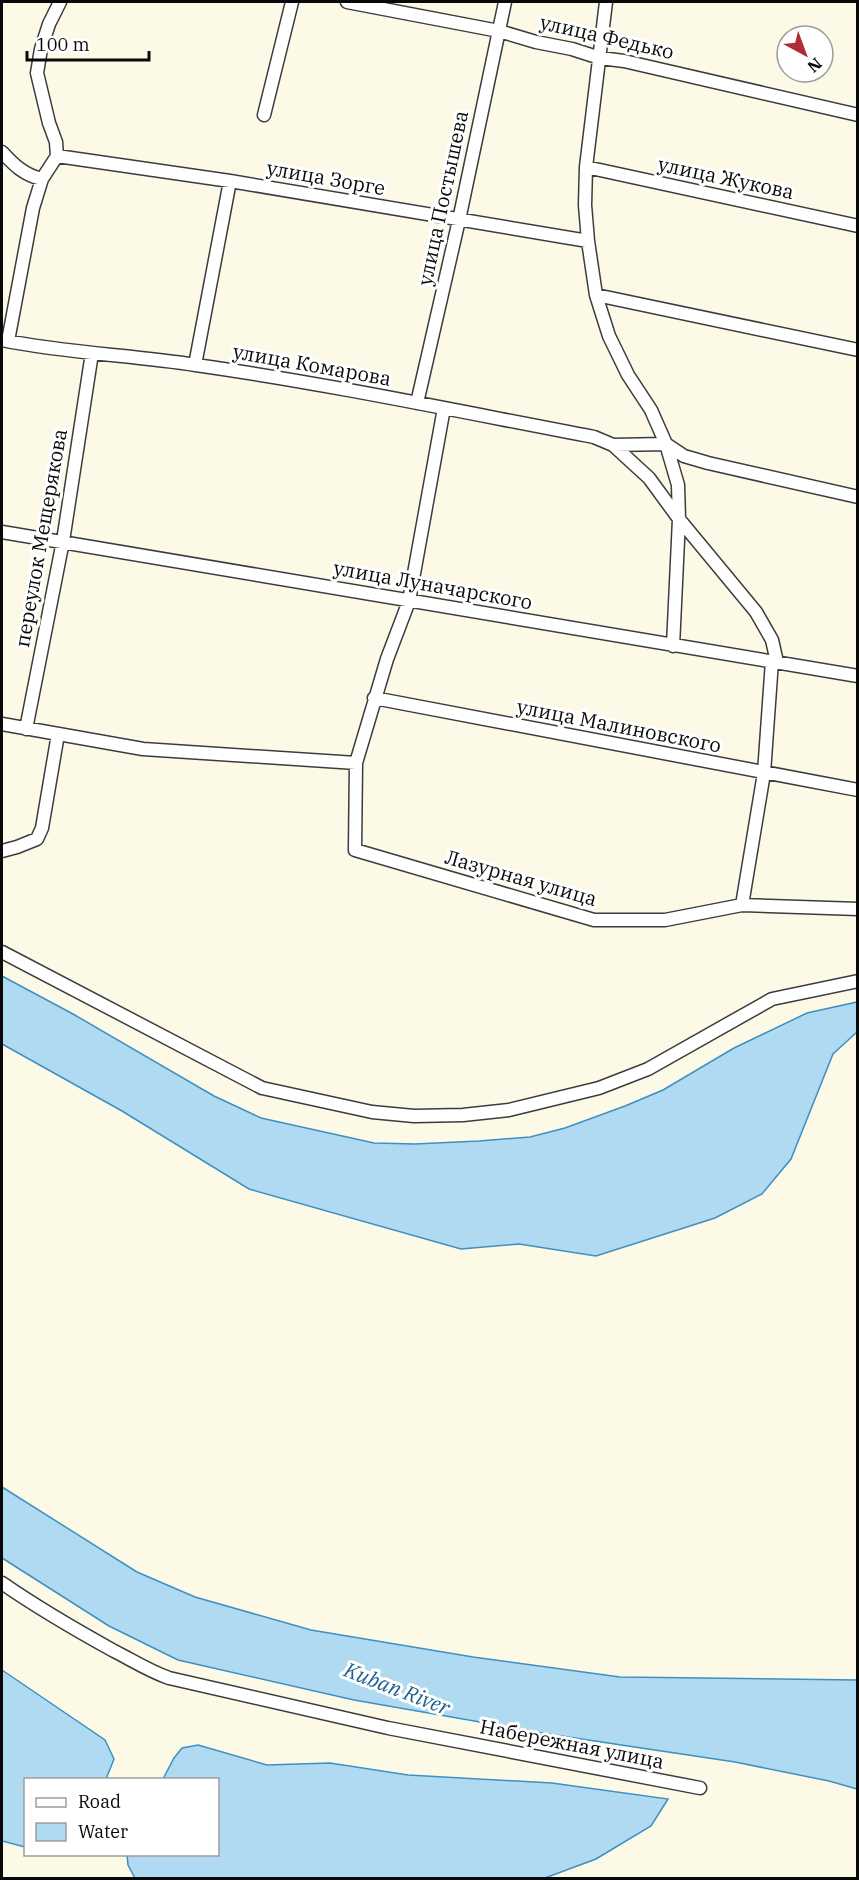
<svg xmlns="http://www.w3.org/2000/svg" width="859" height="1880" font-family="'IBM Plex Serif',serif">
<style>
.water{fill:#b0daf1;stroke:#3d90c2;stroke-width:1.5}
.lines{fill:none;stroke-linecap:round;stroke-linejoin:round}
.minor-casing{stroke:#3c3c3c;stroke-width:15}
.minor{stroke:#fff;stroke-width:12}
.labels{text-anchor:middle;stroke-width:6;stroke-linejoin:round;paint-order:stroke}
.street-label{font-size:20px;fill:#090909;stroke:#fff}
.water-label{font-size:21px;font-style:italic;fill:#1e6190;stroke:#fff}
</style>
<rect width="100%" height="100%" fill="#fdf9e7"/>
<path class="water" d="M2,976L73,1014L214,1096L261,1118L374,1143L415,1144L479,1141L530,1137L565,1128L625,1106L663,1090L734,1048L807,1013L857,1002V1032L833,1054L791,1159L762,1194L715,1218L596,1256L519,1244L461,1249L249,1189L122,1111L2,1044Z
M2,1487L137,1572L195,1597L311,1630L473,1657L620,1677L857,1680V1789L829,1781L735,1762L548,1734L354,1700L178,1660L109,1626L2,1558Z
M2,1670L105,1740L114,1759L106,1779L26,1780L25,1847L2,1841Z
M198,1745L267,1765L330,1763L408,1775L552,1783L668,1799L651,1826L596,1859L545,1878H135L128,1865L127,1855L218,1854V1780L163,1779L174,1758L182,1748Z"/>
<g class="lines">
<defs>
<path id="minor" d="M347,2L499,31L536,42L572,49L600,58L624,61L858,115
M606,2L586,167L585,205L588,241L596,295L609,336L628,375L651,410L666,444L678,485L679,519L673,646
M264,115L292,2
M2,152C14,165 24,175 42,179
M57,156L230,181L588,241
M586,167L858,226
M596,295L858,350
M2,340C65,353 131,355 196,365C329,384 462,412 594,437L613,445L649,478L679,519L756,612L772,640L777,662
M8,341L33,208L42,179L57,156L56,142L49,123L37,73L41,49L49,24L60,2
M195,365L230,181
M417,403L459,220L505,2
M444,408L409,601L387,659L356,763L355,850L594,920H665L742,905L858,909
M613,445L666,444L684,456L708,463L858,497
M2,532L858,676
M374,698L858,790
M2,724L143,749L356,763
M26,729L63,541L92,353
M2,851L17,847L37,839L42,828L58,734
M742,905L764,773L772,661
M2,952L262,1088L372,1112L414,1116L463,1115L509,1110L599,1088L648,1069L772,999L858,981
M2,1583C38,1608 76,1630 114,1651C132,1660 149,1671 169,1678L388,1728L700,1788"/>
</defs>
<use href="#minor" class="minor-casing"/>
<use href="#minor" class="minor"/>
</g>
<g class="labels">
<g class="street-label">
<text transform="translate(607 37) rotate(13)" y="7">улица Федько</text>
<text transform="translate(326 178) rotate(10)" y="7">улица Зорге</text>
<text transform="translate(726 178) rotate(12)" y="7">улица Жукова</text>
<text transform="translate(443 198) rotate(-78)" y="7">улица Постышева</text>
<text transform="translate(312 365) rotate(10)" y="7">улица Комарова</text>
<text transform="translate(41 538) rotate(-80)" y="7">переулок Мещерякова</text>
<text transform="translate(433 585) rotate(10)" y="7">улица Луначарского</text>
<text transform="translate(619 726) rotate(11)" y="7">улица Малиновского</text>
<text transform="translate(521 878) rotate(16)" y="7">Лазурная улица</text>
<text transform="translate(572 1744) rotate(11)" y="7">Набережная улица</text>
</g>
<g class="water-label">
<text transform="translate(397 1689) rotate(21)" y="7">Kuban River</text>
</g>
</g>
<rect width="859" height="1880" fill="none" stroke="#090909" stroke-width="6"/>
<rect x="24" y="1778" width="195" height="78" fill="#ffffff" stroke="#9d9d9d" stroke-width="1.5"/>
<rect x="36" y="1798" width="30" height="9" fill="#ffffff" stroke="#9d9d9d" stroke-width="1.5"/>
<text x="78" y="1808" font-size="18" fill="#090909">Road</text>
<rect x="36" y="1823" width="30" height="18" fill="#b0daf1" stroke="#9d9d9d" stroke-width="1.5"/>
<text x="78" y="1838" font-size="18" fill="#090909">Water</text>
<g transform="translate(805 54) rotate(139)"><circle r="28" fill="#ffffff" stroke="#9d9d9d" stroke-width="1.5"/>
<path d="M0-4.5L10 22L0 15L-10 22Z" fill="#ae2d36"/>
<text y="-9" font-size="16" font-weight="bold" text-anchor="middle" fill="#090909">N</text>
</g>
<path d="M27 51v9h122v-9" fill="none" stroke="#090909" stroke-width="3"/>
<text x="36" y="51" font-size="18" fill="#090909" stroke="#ffffff" stroke-width="4.5" paint-order="stroke">100 m</text>
</svg>
